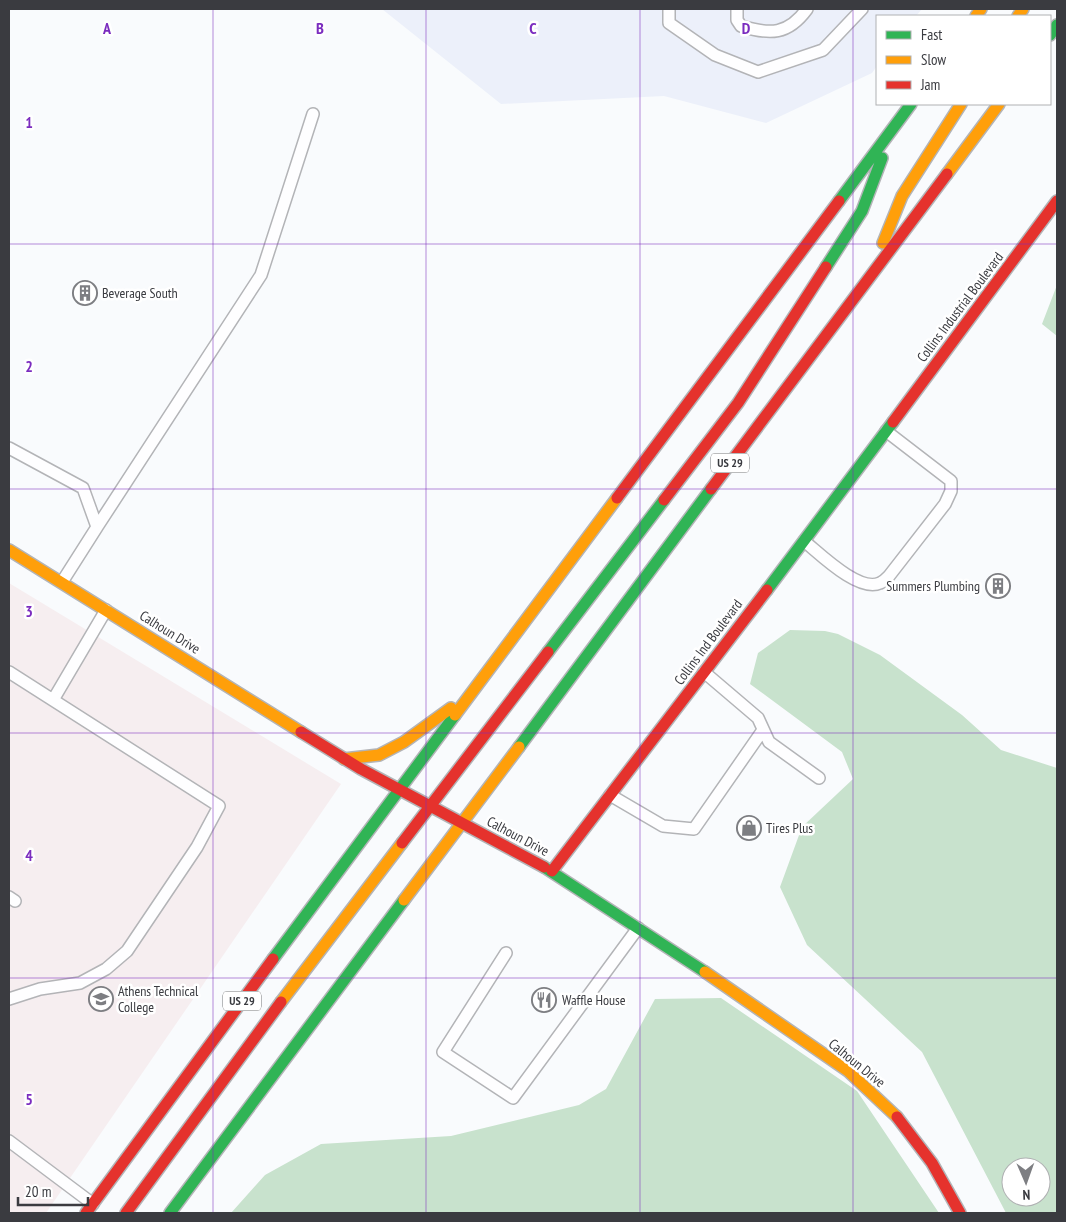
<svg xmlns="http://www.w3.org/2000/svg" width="1066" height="1222" font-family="'PT Sans Narrow',sans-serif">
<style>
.built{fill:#ecf0fa}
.education{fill:#f6eef0}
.forest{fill:#c8e2cd;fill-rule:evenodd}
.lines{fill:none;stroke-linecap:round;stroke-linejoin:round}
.lane-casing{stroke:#b3b4b7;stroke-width:14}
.fast-casing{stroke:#b3b4b7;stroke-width:14}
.slow-casing{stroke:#b3b4b7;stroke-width:14}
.jam-casing{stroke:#b3b4b7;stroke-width:14}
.lane{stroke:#fefeff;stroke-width:11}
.fast{stroke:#30b455;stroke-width:11}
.slow{stroke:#ff9f0a;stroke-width:11}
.jam{stroke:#e5322d;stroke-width:11}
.grid{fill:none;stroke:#7b2cbf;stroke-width:1;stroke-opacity:0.55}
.labels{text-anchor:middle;stroke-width:5;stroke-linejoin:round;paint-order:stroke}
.shield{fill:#fff;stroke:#757679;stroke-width:1}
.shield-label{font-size:12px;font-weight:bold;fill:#3a3b40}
.poi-label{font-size:14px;fill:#3a3b40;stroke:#fff;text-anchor:start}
.street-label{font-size:14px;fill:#3a3b40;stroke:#fff}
.grid-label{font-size:16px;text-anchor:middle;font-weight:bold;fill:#7b2cbf;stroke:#fff;stroke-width:5;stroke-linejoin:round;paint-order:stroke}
</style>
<rect width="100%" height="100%" fill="#f9fbfd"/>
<path class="built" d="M382,9H922L916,16H877V66L872,73L766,123L664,96L501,104Z"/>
<path class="education" d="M9,583L341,784L46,1213H9Z"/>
<path class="forest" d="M1057,285V336L1042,324Z
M790,630L825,631L838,634L880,655L962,715L1001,750L1057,768V1213H1006L922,1052L807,945L780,887L802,827L853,779L842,752L750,684L758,653ZM1011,1167H1041V1197H1011Z
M721,998L857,1091L939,1213H231L265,1175L321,1144L451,1136L579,1105L606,1089L655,999Z"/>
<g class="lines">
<defs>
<path id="lane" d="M669,9V23L715,55L758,72L823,50L862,9
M737,9V20L741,26C770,35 788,35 807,9
M9,448L83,488L97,527L62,582
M97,527L261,275L313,114
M804,541C819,553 859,593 880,583C883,582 886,579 889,576L945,504L951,491V481L886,431
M9,672L219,806L197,847L127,951L106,969L80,983L40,989L9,999
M704,672L758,718L769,742L819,778
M53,700L106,610
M610,795L663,826L694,829L763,730
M9,897L15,901
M506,953L443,1052L513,1098L638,928
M9,1141L93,1204"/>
<path id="fast" d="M1050,35L1057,25
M839,201L911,104
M826,267L862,211L882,158
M767,590L893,422
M548,652L664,500
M519,747L711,489
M544,867L705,972
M273,959L455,715
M170,1213L404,900"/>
<path id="slow" d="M976,16L981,9
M1018,16L1023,9
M947,174L999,104
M883,243L902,196L961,104
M9,550L301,732
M455,715L617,498
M344,759L379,755L404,742L451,708
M404,900L519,747
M705,972L848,1071L897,1117
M281,1002L402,843"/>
<path id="jam" d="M893,422L1057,201
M711,489L947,174
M617,498L839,201
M664,500L738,403L826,267
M301,732L361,769L544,867
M402,843L548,652
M552,871L767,590
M897,1117L932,1163L960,1213
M86,1213L273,959
M126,1213L281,1002"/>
</defs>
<use href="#lane" class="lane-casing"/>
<use href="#fast" class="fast-casing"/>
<use href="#slow" class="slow-casing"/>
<use href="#jam" class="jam-casing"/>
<use href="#lane" class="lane"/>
<use href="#fast" class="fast"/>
<use href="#slow" class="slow"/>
<use href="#jam" class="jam"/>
</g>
<path class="grid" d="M213,9V1213M426,9V1213M640,9V1213M853,9V1213M9,244H1057M9,489H1057M9,733H1057M9,978H1057"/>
<defs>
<symbol id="building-ring" viewBox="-11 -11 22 22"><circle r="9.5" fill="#fff" stroke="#7d7e82" stroke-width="1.5"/><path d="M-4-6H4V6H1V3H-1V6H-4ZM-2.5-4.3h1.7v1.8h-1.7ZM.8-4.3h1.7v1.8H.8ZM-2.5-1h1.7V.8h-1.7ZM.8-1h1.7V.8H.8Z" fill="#7d7e82"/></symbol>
<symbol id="shop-ring" viewBox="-11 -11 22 22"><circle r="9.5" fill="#fff" stroke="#7d7e82" stroke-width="1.5"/><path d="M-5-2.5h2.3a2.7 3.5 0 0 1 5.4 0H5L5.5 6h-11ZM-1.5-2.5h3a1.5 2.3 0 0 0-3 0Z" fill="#7d7e82"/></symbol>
<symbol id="university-ring" viewBox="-11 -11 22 22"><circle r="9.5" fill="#fff" stroke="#7d7e82" stroke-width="1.5"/><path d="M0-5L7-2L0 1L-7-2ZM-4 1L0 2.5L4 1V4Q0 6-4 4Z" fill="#7d7e82"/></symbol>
<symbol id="restaurant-ring" viewBox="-11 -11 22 22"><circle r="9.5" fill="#fff" stroke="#7d7e82" stroke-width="1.5"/><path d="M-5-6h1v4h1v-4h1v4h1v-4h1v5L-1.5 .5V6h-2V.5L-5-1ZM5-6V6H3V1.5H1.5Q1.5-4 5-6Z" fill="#7d7e82"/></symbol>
</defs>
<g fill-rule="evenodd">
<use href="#building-ring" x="71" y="279" width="28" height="28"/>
<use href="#building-ring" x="984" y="572" width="28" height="28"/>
<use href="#shop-ring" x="735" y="814" width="28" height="28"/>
<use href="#university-ring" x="87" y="985" width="28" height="28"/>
<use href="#restaurant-ring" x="530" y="986" width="28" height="28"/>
</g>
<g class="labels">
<g class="shield">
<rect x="711" y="453.5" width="38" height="19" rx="4"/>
<rect x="223" y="991.5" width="38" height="19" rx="4"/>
</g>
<g class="shield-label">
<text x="730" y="467">US 29</text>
<text x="242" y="1005">US 29</text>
</g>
<g class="poi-label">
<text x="102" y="298">Beverage South</text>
<text x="980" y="591" text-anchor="end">Summers Plumbing</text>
<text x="766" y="833">Tires Plus</text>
<text x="118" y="996">Athens Technical<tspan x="118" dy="16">College</tspan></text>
<text x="562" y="1005">Waffle House</text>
</g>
<g class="street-label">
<text transform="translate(960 307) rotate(-53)" y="5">Collins Industrial Boulevard</text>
<text transform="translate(170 632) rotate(32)" y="5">Calhoun Drive</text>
<text transform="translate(708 642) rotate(-53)" y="5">Collins Ind Boulevard</text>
<text transform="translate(518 836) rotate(28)" y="5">Calhoun Drive</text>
<text transform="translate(857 1063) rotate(39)" y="5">Calhoun Drive</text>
</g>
</g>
<g class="grid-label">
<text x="107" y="34">A</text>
<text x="320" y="34">B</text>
<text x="533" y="34">C</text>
<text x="746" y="34">D</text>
<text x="29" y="128">1</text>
<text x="29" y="372">2</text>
<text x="29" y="617">3</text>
<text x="29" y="861">4</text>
<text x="29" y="1105">5</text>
</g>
<rect width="1066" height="1222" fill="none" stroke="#3a3b40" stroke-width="20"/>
<rect x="876" y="15" width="175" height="90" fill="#ffffff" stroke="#b0b1b3"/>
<rect x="886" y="31" width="25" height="8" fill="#30b455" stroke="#b0b1b3"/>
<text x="921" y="40" font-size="15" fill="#3a3b40">Fast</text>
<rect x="886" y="56" width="25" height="8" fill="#ff9f0a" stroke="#b0b1b3"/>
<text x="921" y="65" font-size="15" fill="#3a3b40">Slow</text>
<rect x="886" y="81" width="25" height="8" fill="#e5322d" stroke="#b0b1b3"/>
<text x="921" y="90" font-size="15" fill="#3a3b40">Jam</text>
<g transform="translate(1026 1182) rotate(178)"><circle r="24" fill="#ffffff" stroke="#b0b1b3"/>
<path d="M0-4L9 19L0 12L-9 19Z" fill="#7d7e82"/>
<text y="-8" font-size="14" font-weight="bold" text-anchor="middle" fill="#3a3b40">N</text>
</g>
<path d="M18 1197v8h70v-8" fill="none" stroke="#3a3b40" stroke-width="2.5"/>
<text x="25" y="1197" font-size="15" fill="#3a3b40" stroke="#ffffff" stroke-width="4" paint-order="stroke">20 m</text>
</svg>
